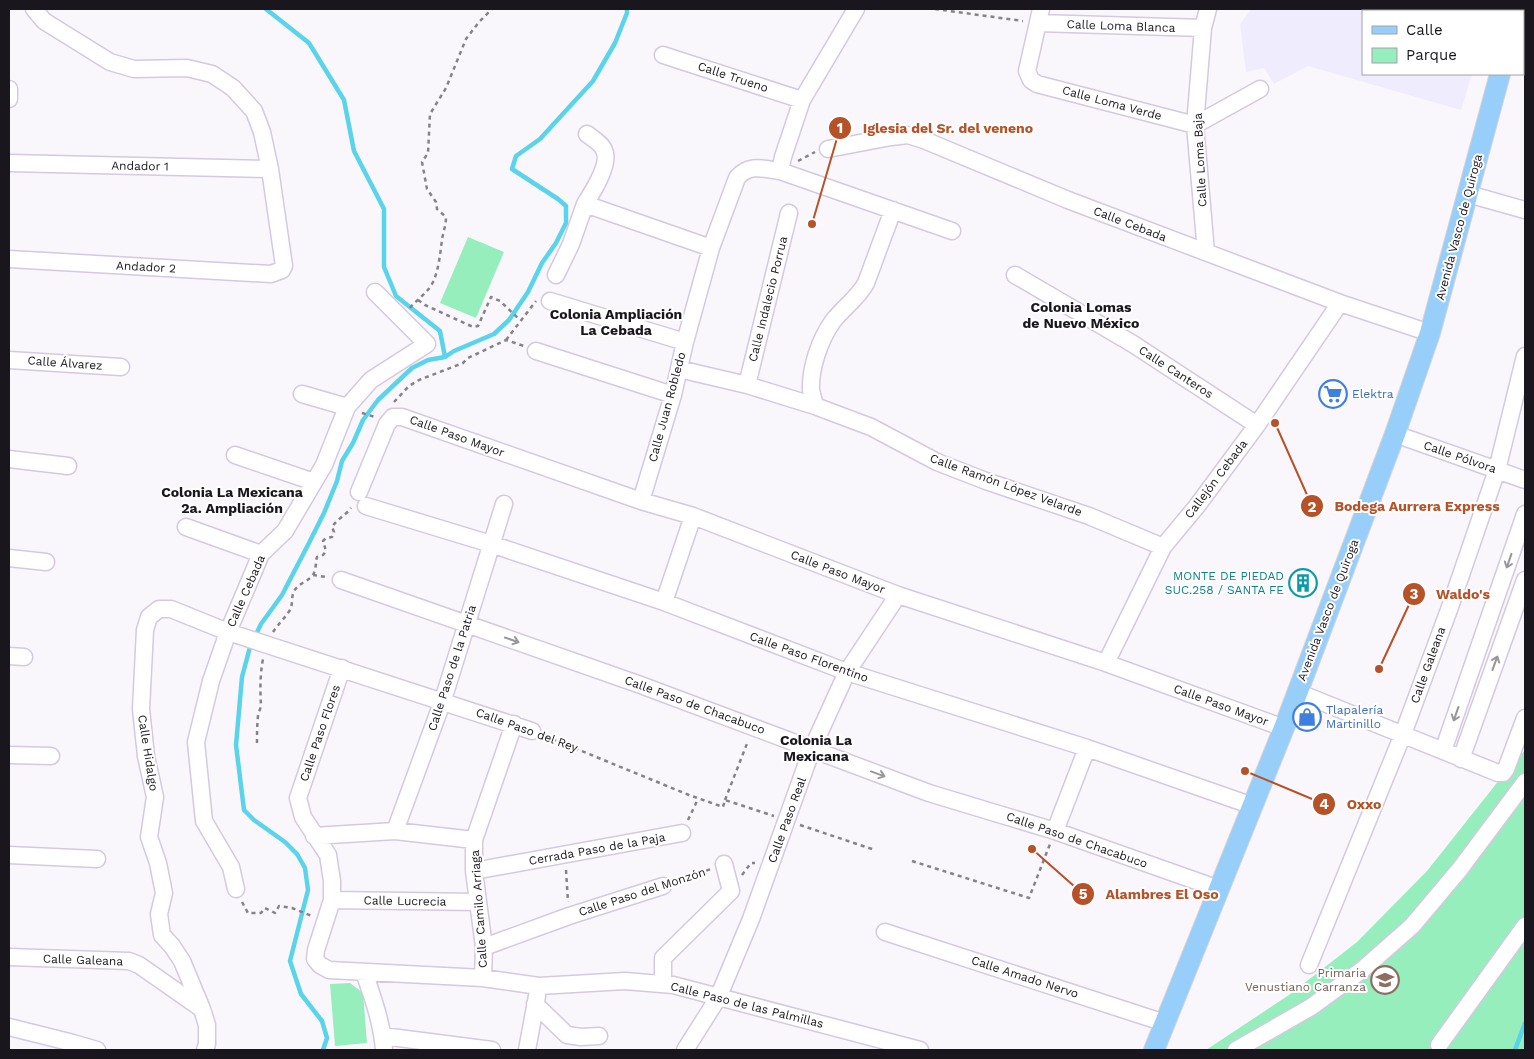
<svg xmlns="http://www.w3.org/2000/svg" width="1534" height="1059" font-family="'Work Sans',sans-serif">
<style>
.education{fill:#efecfe}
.green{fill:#95eebc}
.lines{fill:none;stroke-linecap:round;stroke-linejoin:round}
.stream{stroke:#59d4eb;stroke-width:4.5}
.minor-casing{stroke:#d4c9e0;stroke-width:19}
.major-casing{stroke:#d6d5d6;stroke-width:22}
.path{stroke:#868289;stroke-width:2.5;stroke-dasharray:4 4;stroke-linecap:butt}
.minor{stroke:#fff;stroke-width:16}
.major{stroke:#98cefa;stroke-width:20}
.oneway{stroke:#98969a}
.labels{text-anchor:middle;stroke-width:4;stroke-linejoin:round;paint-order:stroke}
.street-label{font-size:12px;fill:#1a161e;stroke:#fff}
.shop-label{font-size:12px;fill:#366cbe;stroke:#fff;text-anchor:start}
.culture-label{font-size:12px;fill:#0d838f;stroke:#fff;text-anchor:end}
.education-label{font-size:12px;fill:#785e54;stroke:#fff;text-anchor:end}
.neighbourhood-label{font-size:14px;font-weight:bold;fill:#1a161e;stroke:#fff}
.leader{fill:none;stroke:#b75127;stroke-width:2}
.callout-dot{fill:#b75127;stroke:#fff;stroke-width:2}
.mark-label{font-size:15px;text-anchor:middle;font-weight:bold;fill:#fff}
.callout-label{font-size:14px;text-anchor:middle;font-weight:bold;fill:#b75127;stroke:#fff;stroke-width:4;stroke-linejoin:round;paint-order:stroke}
</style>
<rect width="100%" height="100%" fill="#faf7fc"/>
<path class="education" d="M1251,9H1492L1491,11H1363V74H1472L1461,110L1308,66L1274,84L1264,68L1246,72L1240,24Z"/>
<path class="green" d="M468,237L504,252L476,318L440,303Z
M1525,750V1050H1206L1289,995L1357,942L1427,871L1500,779Z
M350,983L363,993L367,1043L335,1046L330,984Z"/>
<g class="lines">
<path class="stream" d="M266,9L309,43L344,100L354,151L384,209V267L396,296L440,331L445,357
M323,1050L327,1038L322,1021L301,994L290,961L308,890L305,868L297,854L285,842L254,820L244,810L236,745L242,677L250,647L261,624L282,595L309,543L324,513L337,481L342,461L353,443L363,420L378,400L412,368L428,360L445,357L454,351L494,334L509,320L528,292L542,263L556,243L566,223V206L558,199L512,169L516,156L540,139L593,81L615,43L627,13V9
M1515,1050L1525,1023"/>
<defs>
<path id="minor" d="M1041,9L1027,71L1031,80L1037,84L1195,125L1260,89
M1038,23L1203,28
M663,55L802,100
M9,89V99
M587,134C592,138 602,144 604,150C611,163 592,193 585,204L711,248
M828,149L891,137L908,135L924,140L1068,200L1340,303L1430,333
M9,163L270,169
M780,171L783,157L802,100L856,9
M1468,194L1525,210
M1206,252L1195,125L1203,28L1208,9
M9,259L271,274L282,270L284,266L270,169L262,132L254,111L233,88L212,74L187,68L134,69L110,62L44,21L34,9
M556,275L571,244L585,204
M1015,275L1133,344L1257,425
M550,301L685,342
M536,351L673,395
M9,360L121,367
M679,369L747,385L815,406L871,427L937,462L986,481L1089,516L1163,547
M747,385L789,213
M302,394L347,407
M815,406C814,401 812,395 811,390C810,368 820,339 833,321C844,307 858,298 866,283L893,210
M1395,434L1525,480
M235,455L314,482
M9,459L68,466
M359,492L387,424L393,417H402L641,501L693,516L898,595L1106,663L1284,728
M641,501L673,395L685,342L711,248L737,178C749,163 764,169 780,171L952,231
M366,506L491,544L664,602L847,672L1087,748L1253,806
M186,527L261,554
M9,558L46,562
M341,580L638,684L929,793L1055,831L1219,889
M664,602L693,516
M9,656L24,657
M1106,663L1163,547L1197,506L1257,425L1340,303
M342,668L298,798L303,817L328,855L332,881V900L316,950L315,959L320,965L329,970L483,978L539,986L625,981L673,985L920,1050
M1297,692L1498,773H1503L1506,769L1525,718
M1443,751L1525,514
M9,755L51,756
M1461,759L1525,580
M395,831L443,700L504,504
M1055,831L1087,748
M314,836L395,831L474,840
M9,855L97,859
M474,871L682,833
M236,889L231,867L204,821L196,742L211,681L228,632L261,554L285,531L324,465L347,407L371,380L427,344L375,292
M332,900L478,902
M885,932L1165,1023
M484,947L569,916L663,886
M9,957L129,961L139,965L202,1009
M1309,965L1403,734L1450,607L1497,470L1525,356
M364,972C373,998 382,1023 384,1050
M483,978L484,947L474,871V840L514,724
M663,984V958L731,891L724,864
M535,1004L567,1035L581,1037L599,1036
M9,1027L73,1043L97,1050
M383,1036L492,1050
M1439,1045L1525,926
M205,1050L207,1044V1025L202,1009L182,961L172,946L162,935L159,914L164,893L158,863L149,837L155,797L146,756L141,709L145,630L149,617L159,609H171L228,632L532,731
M527,1050L537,996
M685,1050L718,998L751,919L812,749L847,672L898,595
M1236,1050L1311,1007L1362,970L1412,926L1460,869L1525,782"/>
<path id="major" d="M1516,11V9
M1154,1050L1284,728L1395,434L1430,333L1500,74"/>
</defs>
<use href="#minor" class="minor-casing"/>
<use href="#major" class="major-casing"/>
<path class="path" d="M935,9L1023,21
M798,161L815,152
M418,300L425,305L473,327L478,326L491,297L500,301L520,320
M410,308C417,299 428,293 433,282C439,269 440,254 442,240C443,232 446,226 446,217L437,209L436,202L427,189L422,162L428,153L430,114L446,88L466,39L479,22L492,9
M506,340L536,301
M394,402L409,386L419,380L463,363L468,358L506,340L524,346
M362,413L375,417
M313,575L326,577
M273,632C278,624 285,618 290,610C293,605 291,597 294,591C299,583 307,582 312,576C317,570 315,563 317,557L323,555L326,551L323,541L326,538L332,537L334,532L332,527C337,519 346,515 351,508
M545,736L689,795L723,807L725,800L774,816
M257,743C257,734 257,725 258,716C258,712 261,709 261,705C260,690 260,675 263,659
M725,800L748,741
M688,820L698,799
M800,825L875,850
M912,861L1029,898L1050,844
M566,870L568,902
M742,875L751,863H755
M676,881L711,869
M242,902L248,913H261L265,908L275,913L279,906L292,908L312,916"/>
<use href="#minor" class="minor"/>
<use href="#major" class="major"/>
</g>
<defs><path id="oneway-shaft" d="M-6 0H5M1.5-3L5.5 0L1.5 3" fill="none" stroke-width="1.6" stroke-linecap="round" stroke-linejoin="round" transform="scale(1.25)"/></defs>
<g class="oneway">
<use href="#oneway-shaft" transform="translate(1509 561) rotate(109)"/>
<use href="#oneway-shaft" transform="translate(512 640) rotate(19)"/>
<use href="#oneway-shaft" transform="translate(1495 663) rotate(-70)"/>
<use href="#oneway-shaft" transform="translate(1456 714) rotate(109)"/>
<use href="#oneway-shaft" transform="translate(878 774) rotate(20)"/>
</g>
<defs>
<symbol id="supermarket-ring" viewBox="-11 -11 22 22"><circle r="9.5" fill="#fff" stroke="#3f7fe0" stroke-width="1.5"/><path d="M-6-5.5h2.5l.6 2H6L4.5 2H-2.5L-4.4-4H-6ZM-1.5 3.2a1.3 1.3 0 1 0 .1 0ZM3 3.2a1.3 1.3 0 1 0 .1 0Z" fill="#3f7fe0"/></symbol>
<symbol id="building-ring" viewBox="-11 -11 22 22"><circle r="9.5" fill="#fff" stroke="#0f9aa8" stroke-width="1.5"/><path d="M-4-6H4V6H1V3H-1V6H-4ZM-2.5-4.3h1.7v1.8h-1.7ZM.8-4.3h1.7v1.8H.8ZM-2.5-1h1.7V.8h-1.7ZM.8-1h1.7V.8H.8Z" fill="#0f9aa8"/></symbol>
<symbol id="shop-ring" viewBox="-11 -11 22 22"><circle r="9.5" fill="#fff" stroke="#3f7fe0" stroke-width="1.5"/><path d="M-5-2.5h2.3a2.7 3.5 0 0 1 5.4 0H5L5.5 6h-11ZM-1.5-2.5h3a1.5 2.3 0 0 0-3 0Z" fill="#3f7fe0"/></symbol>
<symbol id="school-ring" viewBox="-11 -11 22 22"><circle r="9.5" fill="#fff" stroke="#8d6e63" stroke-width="1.5"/><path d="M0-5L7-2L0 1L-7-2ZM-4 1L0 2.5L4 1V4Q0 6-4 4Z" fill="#8d6e63"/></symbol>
</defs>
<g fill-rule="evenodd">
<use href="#supermarket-ring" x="1317" y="378" width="32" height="32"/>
<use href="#building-ring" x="1287" y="567" width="32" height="32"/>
<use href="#shop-ring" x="1291" y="701" width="32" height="32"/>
<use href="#school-ring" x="1369" y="964" width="32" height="32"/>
</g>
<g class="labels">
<g class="street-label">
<text transform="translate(1121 26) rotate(2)" y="4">Calle Loma Blanca</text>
<text transform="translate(733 77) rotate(18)" y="4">Calle Trueno</text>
<text transform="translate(1112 103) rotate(15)" y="4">Calle Loma Verde</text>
<text transform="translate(1200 160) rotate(-93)" y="4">Calle Loma Baja</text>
<text transform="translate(140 166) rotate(1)" y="4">Andador 1</text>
<text transform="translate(1130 224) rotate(21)" y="4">Calle Cebada</text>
<text transform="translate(1459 227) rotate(-75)" y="4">Avenida Vasco de Quiroga</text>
<text transform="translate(146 267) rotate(3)" y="4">Andador 2</text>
<text transform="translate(768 299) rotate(-76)" y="4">Calle Indalecio Porrua</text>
<text transform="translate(65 363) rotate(4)" y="4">Calle Álvarez</text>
<text transform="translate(1176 372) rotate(33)" y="4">Calle Canteros</text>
<text transform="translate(667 407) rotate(-75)" y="4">Calle Juan Robledo</text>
<text transform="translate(457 436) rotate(20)" y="4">Calle Paso Mayor</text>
<text transform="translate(1460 457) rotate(19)" y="4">Calle Pólvora</text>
<text transform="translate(1216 479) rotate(-53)" y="4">Callejón Cebada</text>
<text transform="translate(1006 485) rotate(20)" y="4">Calle Ramón López Velarde</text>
<text transform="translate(838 572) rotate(21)" y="4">Calle Paso Mayor</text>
<text transform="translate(246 591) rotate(-66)" y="4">Calle Cebada</text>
<text transform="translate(1328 610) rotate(-69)" y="4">Avenida Vasco de Quiroga</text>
<text transform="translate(809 657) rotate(20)" y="4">Calle Paso Florentino</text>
<text transform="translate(1428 665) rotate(-70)" y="4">Calle Galeana</text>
<text transform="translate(452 668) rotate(-72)" y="4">Calle Paso de la Patria</text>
<text transform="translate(695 705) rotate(20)" y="4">Calle Paso de Chacabuco</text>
<text transform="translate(1221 705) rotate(20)" y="4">Calle Paso Mayor</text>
<text transform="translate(527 730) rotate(20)" y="4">Calle Paso del Rey</text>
<text transform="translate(320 733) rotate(-71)" y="4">Calle Paso Flores</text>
<text transform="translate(148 753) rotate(81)" y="4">Calle Hidalgo</text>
<text transform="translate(787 820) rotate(-70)" y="4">Calle Paso Real</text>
<text transform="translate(1077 840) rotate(19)" y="4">Calle Paso de Chacabuco</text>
<text transform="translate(597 849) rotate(-10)" y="4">Cerrada Paso de la Paja</text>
<text transform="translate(642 892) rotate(-18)" y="4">Calle Paso del Monzón</text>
<text transform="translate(405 901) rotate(1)" y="4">Calle Lucrecia</text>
<text transform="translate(479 909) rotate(-94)" y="4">Calle Camilo Arriaga</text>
<text transform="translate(83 960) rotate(2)" y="4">Calle Galeana</text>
<text transform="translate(1025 977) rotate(18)" y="4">Calle Amado Nervo</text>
<text transform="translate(747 1005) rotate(14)" y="4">Calle Paso de las Palmillas</text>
</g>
<g class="shop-label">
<text x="1352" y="398">Elektra</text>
<text x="1326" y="714">Tlapalería<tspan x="1326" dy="14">Martinillo</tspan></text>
</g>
<g class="culture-label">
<text x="1284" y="580">MONTE DE PIEDAD<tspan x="1284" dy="14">SUC.258 / SANTA FE</tspan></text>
</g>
<g class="education-label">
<text x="1366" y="977">Primaria<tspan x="1366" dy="14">Venustiano Carranza</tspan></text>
</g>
<g class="neighbourhood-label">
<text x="1081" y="312">Colonia Lomas<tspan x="1081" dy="16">de Nuevo México</tspan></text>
<text x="616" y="319">Colonia Ampliación<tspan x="616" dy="16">La Cebada</tspan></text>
<text x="232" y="497">Colonia La Mexicana<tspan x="232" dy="16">2a. Ampliación</tspan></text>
<text x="816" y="745">Colonia La<tspan x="816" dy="16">Mexicana</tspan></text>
</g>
</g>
<path class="leader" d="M812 224L840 128M1275 423L1312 506M1379 669L1414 594M1245 771L1324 804M1032 849L1083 894"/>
<g class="callout-dot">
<circle cx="812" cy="224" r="5"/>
<circle cx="1275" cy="423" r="5"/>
<circle cx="1379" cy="669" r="5"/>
<circle cx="1245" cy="771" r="5"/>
<circle cx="1032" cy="849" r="5"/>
<circle cx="840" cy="128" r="12"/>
<circle cx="1312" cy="506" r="12"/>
<circle cx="1414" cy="594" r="12"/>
<circle cx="1324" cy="804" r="12"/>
<circle cx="1083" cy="894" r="12"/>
</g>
<g class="mark-label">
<text x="840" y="133">1</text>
<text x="1312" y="512">2</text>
<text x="1414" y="599">3</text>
<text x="1324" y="809">4</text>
<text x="1083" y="899">5</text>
</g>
<g class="callout-label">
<text x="948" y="133">Iglesia del Sr. del veneno</text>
<text x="1417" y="511">Bodega Aurrera Express</text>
<text x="1463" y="599">Waldo's</text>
<text x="1364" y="809">Oxxo</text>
<text x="1162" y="899">Alambres El Oso</text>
</g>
<rect width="1534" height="1059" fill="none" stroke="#1a161e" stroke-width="20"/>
<rect x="1362" y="10" width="162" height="65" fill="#ffffff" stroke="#a3a2a5"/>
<rect x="1372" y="26" width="25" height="8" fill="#98cefa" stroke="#a3a2a5"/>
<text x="1406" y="35" font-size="15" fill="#1a161e">Calle</text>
<rect x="1372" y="48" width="25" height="15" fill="#95eebc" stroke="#a3a2a5"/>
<text x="1406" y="60" font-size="15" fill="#1a161e">Parque</text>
</svg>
